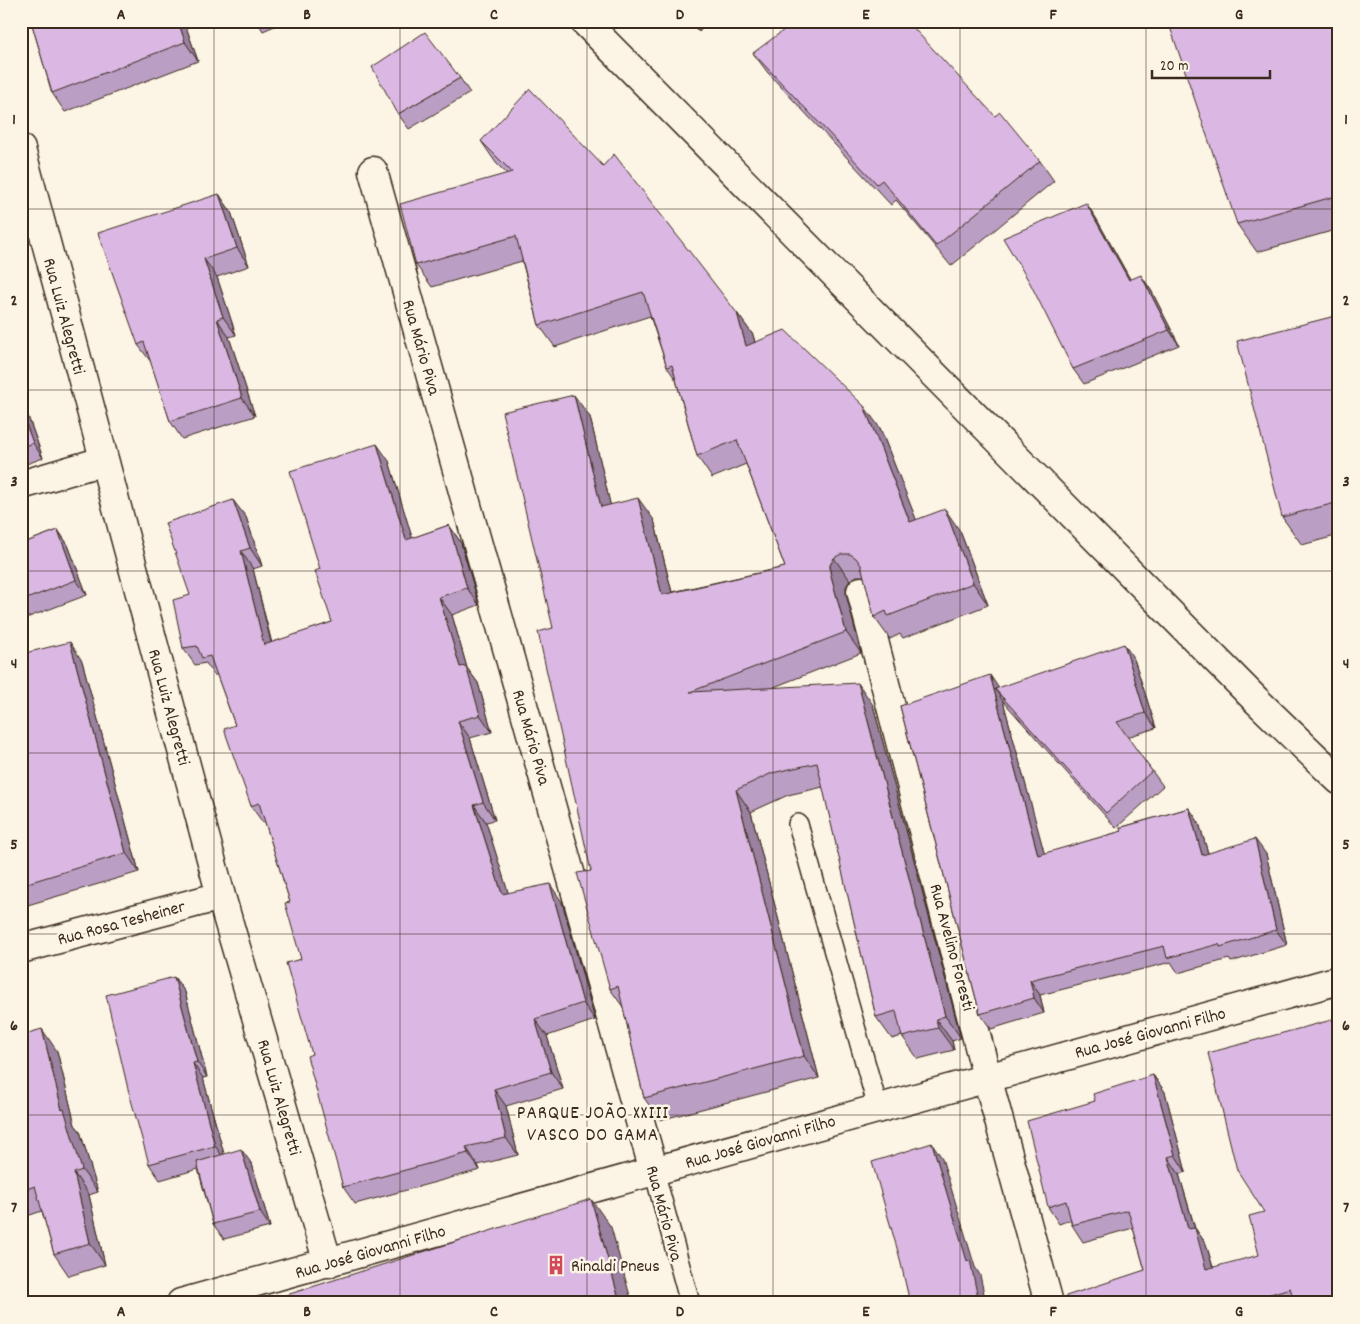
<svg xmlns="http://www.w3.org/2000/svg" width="1360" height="1324" font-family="Dekko,sans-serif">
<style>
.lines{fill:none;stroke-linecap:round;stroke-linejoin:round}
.lane-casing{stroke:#3b2a1e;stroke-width:22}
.street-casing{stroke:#3b2a1e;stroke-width:31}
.secondary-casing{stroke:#3b2a1e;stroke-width:31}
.lane{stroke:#fcf5e5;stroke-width:19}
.street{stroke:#fcf5e5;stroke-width:28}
.secondary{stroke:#fcf5e5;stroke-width:28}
.wall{fill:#bb9ec3;stroke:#3b2a1e}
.shaded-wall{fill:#99819f;stroke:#3b2a1e}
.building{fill:#dab8e3;stroke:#3b2a1e}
.grid{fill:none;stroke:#3b2a1e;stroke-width:1;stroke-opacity:0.55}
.labels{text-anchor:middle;stroke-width:5;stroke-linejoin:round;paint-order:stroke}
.street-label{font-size:18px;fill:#3b2a1e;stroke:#fcf5e5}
.poi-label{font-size:18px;fill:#3b2a1e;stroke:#fcf5e5;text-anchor:start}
.neighbourhood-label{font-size:19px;letter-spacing:1px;fill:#3b2a1e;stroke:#fcf5e5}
.neatline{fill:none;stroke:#3b2a1e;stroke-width:2}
.grid-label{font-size:16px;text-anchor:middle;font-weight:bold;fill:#3b2a1e}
</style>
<rect width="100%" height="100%" fill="#fcf5e5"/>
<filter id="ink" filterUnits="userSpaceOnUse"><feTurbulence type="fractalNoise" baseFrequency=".02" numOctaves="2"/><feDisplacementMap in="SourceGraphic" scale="10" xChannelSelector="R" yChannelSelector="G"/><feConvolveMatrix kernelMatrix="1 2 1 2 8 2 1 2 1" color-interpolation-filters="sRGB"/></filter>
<g filter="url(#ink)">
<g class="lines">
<defs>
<path id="lane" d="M798,824L878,1108
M654,1171L690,1303"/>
<path id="street" d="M21,149L221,896L328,1263
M373,171L654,1171
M21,485L103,461
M861,591L987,1077L1049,1303
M21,949L221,896
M181,1303L1339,980"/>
<path id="secondary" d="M584,21L1257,701L1339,780"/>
</defs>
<use href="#lane" class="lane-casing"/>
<use href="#street" class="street-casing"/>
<use href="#secondary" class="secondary-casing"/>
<use href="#lane" class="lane"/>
<use href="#street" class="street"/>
<use href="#secondary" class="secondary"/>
</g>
<path class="wall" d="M31,21H184L198,61L65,112L52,93Z
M257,21H286L263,31Z
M689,21H709L699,32Z
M1339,21V229L1257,252L1237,224Z
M753,53L995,116L1040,161L1054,181L951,266L896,200L891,205L768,73Z
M460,78L470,93L409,129L398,114Z
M481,141L737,313L753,335L755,342L880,428L916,520L960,531L988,605L903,638L900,634L890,639L874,617L864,576H857L850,580L846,587V594L861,653L774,687L873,705L961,1038L952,1041L954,1050L918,1059L902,1036L892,1039L876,1017L823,787L788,795L751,812L819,1078L660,1120L644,1098L623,1007L610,989L591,871L553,628L590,417L610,504L654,520L672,592L785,567L746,464L712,478L697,456L676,380L667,367L650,316L555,347L539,325L522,261L432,287L416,265L507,174L496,163Z
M219,194L231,212L249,266L217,277L236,335L229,337L255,416L182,439L170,421L151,362L138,345Z
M1086,203L1096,218L1130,279L1151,290L1179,345L1084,384L1073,369Z
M1339,315V535L1302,545L1282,517Z
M21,397L43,458L21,466Z
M389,461L412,538L449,525L461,543L479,605L452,615L467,668L478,683L492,732L470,738L495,820L486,822L508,893L562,902L595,1020L547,1036L563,1089L506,1106L518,1155L478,1165L480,1170L355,1204L343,1187L312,1054L301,959L290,902L265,822L263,823L251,806L235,725L217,675H214L206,663L195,665L183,648L190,595L246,517L262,566L253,569L272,643L332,622L320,569Z
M58,530L68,545L87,595L21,620V544Z
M21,654L82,661L139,872L21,907Z
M1134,659L1156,728L1127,737L1163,786L1116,828L1003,701L1044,854L1122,831L1119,828L1189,808L1199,823L1208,853L1266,854L1287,945L1231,962L1229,959L1178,973L1171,962L1040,995L1044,1013L991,1029L980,1014L900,706L999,688Z
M174,977L185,992L207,1077L203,1078L224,1154L252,1164L270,1227L224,1239L213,1224L198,1169L160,1180L149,1164Z
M21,1035L57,1051L75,1125L80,1131L98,1192L89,1195L105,1265L69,1276L54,1254L42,1211L21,1218Z
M1153,1075L1165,1092L1186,1172L1179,1174L1195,1228L1206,1244L1213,1267L1339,1303H1069L1145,1270L1133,1228L1083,1242L1072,1225L1070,1220L1059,1224L1048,1207L1095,1101Z"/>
<path class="shaded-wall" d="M178,21H184L198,61L185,42Z
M692,21H709L699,32Z
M219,194L231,212L249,266L237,248Z
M1086,203L1096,218L1139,295L1129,280Z
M204,259L217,277L236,335L223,317Z
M1141,275L1151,290L1179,345L1169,330Z
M737,313L753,335L762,368L746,346Z
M217,319L229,337L255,416L242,398Z
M574,395L590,417L616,529L601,507Z
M21,397L43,458L33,443L21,411Z
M864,406L880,428L926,544L910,522Z
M377,444L389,461L418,557L406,540Z
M638,498L654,520L678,617L662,595Z
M233,500L246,517L262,566L250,548Z
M945,509L960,531L988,605L973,583Z
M449,525L461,543L479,605L467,588Z
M58,530L68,545L87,595L76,580Z
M241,551L253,569L276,663L264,645Z
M834,558L850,580L846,587V594L861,653L846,632L830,572V565Z
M439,597L452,615L467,668L478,683L492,732L480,715L460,667Z
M70,642L82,661L139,872L126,853Z
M1124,644L1134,659L1156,728L1145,713Z
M990,675L1000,690L995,689L1003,701L1049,870L1038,855Z
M858,683L873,705L961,1038L945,1016Z
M458,721L470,738L495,820L483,802Z
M736,790L751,812L819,1078L804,1056Z
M474,805L486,822L514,911L502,894Z
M1189,808L1199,823L1213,870L1202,855Z
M1255,839L1266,854L1287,945L1276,930Z
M550,884L562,902L595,1020L583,1003Z
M174,977L185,992L207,1077L197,1062Z
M1030,980L1040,995L1044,1013L1034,998Z
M535,1019L547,1036L563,1089L551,1072Z
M936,1019L952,1041L954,1050L938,1028Z
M42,1029L57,1051L75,1125L80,1131L98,1192L82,1170L62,1110Z
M193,1063L203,1078L226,1161L215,1146Z
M1153,1075L1165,1092L1186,1172L1175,1155Z
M494,1089L506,1106L518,1155L506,1138Z
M932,1143L942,1158L975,1267L980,1275L986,1303H979Z
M466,1147L478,1165L480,1170L468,1153Z
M241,1149L252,1164L270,1227L260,1212Z
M1168,1157L1179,1174L1196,1233L1195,1228L1206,1244L1218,1285L1206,1269L1188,1229Z
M74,1173L89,1195L105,1265L90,1243Z
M591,1199L611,1227L632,1303H620Z"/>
<path class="building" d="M31,21H178L185,42L52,93Z
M796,21H907L995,116L1000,112L1040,161L936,246L882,180L877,184L753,53Z
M1168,21H1339V207L1336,196L1237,224Z
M425,32L460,78L398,114L372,67Z
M530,89L603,166L614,154L737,313L746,346L785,330L864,406L910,522L945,509L973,583L888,616L886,611L874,617L861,565L856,558L850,554H841L834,558L830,565V572L846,632L690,692L858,683L945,1016L936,1019L938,1028L902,1037L896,1011L876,1017L817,763L772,773L736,790L804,1056L644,1098L618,986L610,989L577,873L591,871L538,632L553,628L502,412L574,395L601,507L638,498L662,595L785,567L737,440L697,456L672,365L667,367L643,292L539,325L516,236L416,265L400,204L512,172L481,141Z
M219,194L237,248L204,259L223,317L217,319L242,398L170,421L144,342L138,345L98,233Z
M1086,203L1129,280L1141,275L1169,330L1073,369L1030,283L1003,238Z
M1339,315V502L1282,517L1237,341Z
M21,411L33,443L21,447Z
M377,444L406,540L449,525L467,588L439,597L460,667L466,666L480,715L458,721L483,802L474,805L502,894L550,884L583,1003L535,1019L551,1072L494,1089L506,1138L466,1147L468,1153L343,1187L307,1056L312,1054L286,963L301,959L285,903L290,902L259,803L251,806L224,729L235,725L210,656L202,658L197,646L183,648L173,600L190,595L165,523L233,500L250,548L241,551L264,645L332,622L315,571L320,569L290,471Z
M58,530L76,580L21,601V544Z
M70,642L126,853L21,885V654Z
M1124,644L1145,713L1117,722L1152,771L1106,813L995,689Z
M990,675L1038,855L1122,831L1119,828L1189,808L1202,855L1255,839L1276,930L1220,947L1219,944L1167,958L1164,946L1030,980L1034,998L980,1014L900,706Z
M174,977L197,1062L193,1063L215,1146L149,1164L128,1089L106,995Z
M1339,1018V1303H1322L1320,1299L1309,1303H1295L1290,1288L1241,1303H1069L1066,1296L1145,1270L1128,1210L1072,1225L1066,1201L1048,1207L1027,1121L1095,1101L1093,1094L1153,1075L1175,1155L1168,1157L1188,1229L1195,1228L1206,1269L1259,1255L1249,1216L1264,1212L1237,1170L1208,1053Z
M42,1029L62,1110L64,1109L82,1170L74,1173L90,1243L54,1254L35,1186L21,1191V1035Z
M932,1143L967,1261L970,1260L979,1303H910L899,1255L872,1162Z
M241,1149L260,1212L213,1224L197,1162Z
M591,1199L620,1303H261Z"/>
</g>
<path class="grid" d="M214,21V1303M400,21V1303M587,21V1303M773,21V1303M960,21V1303M1146,21V1303M21,209H1339M21,390H1339M21,571H1339M21,753H1339M21,934H1339M21,1115H1339"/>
<defs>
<symbol id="building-bare" viewBox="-9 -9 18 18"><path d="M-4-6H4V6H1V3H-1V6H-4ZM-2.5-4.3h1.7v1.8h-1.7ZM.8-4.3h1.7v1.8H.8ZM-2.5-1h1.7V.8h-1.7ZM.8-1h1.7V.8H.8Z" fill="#d1495b" stroke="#fcf5e5" stroke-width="2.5" paint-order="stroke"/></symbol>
</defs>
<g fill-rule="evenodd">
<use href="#building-bare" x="542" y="1251" width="28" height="28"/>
</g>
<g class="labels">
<g class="street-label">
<text transform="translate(65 316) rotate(75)" y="6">Rua Luiz Alegretti</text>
<text transform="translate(422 347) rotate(74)" y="6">Rua Mário Piva</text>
<text transform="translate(170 707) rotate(75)" y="6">Rua Luiz Alegretti</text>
<text transform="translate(532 737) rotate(74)" y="6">Rua Mário Piva</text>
<text transform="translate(121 922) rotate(-15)" y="6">Rua Rosa Tesheiner</text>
<text transform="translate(953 947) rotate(75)" y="6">Rua Avelino Foresti</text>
<text transform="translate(1150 1032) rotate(-15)" y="6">Rua José Giovanni Filho</text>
<text transform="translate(280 1097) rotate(74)" y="6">Rua Luiz Alegretti</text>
<text transform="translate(760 1141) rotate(-16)" y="6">Rua José Giovanni Filho</text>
<text transform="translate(665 1213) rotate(75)" y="6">Rua Mário Piva</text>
<text transform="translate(370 1251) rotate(-16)" y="6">Rua José Giovanni Filho</text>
</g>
<g class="poi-label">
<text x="571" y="1271">Rinaldi Pneus</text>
</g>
<g class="neighbourhood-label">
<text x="593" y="1118">PARQUE JOÃO XXIII<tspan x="593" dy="22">VASCO DO GAMA</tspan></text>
</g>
</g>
<rect width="1360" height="1324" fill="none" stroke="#fcf5e5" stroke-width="55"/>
<path d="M1152 70v8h118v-8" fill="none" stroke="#3b2a1e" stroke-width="2.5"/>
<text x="1160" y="70" font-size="15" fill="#3b2a1e" stroke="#fcf5e5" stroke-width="4" paint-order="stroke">20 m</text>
<rect x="28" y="28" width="1304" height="1268" class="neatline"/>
<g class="grid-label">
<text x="121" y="19">A</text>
<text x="307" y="19">B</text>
<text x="494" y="19">C</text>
<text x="680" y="19">D</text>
<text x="866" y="19">E</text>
<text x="1053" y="19">F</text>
<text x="1239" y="19">G</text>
<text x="14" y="124">1</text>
<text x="1346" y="124">1</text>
<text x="14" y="305">2</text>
<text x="1346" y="305">2</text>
<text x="14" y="486">3</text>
<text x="1346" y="486">3</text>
<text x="14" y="668">4</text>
<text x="1346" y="668">4</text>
<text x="14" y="849">5</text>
<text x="1346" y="849">5</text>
<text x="14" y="1030">6</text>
<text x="1346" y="1030">6</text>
<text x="14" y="1212">7</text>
<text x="1346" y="1212">7</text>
<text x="121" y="1316">A</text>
<text x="307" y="1316">B</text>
<text x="494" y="1316">C</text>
<text x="680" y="1316">D</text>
<text x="866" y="1316">E</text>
<text x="1053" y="1316">F</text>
<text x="1239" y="1316">G</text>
</g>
</svg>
